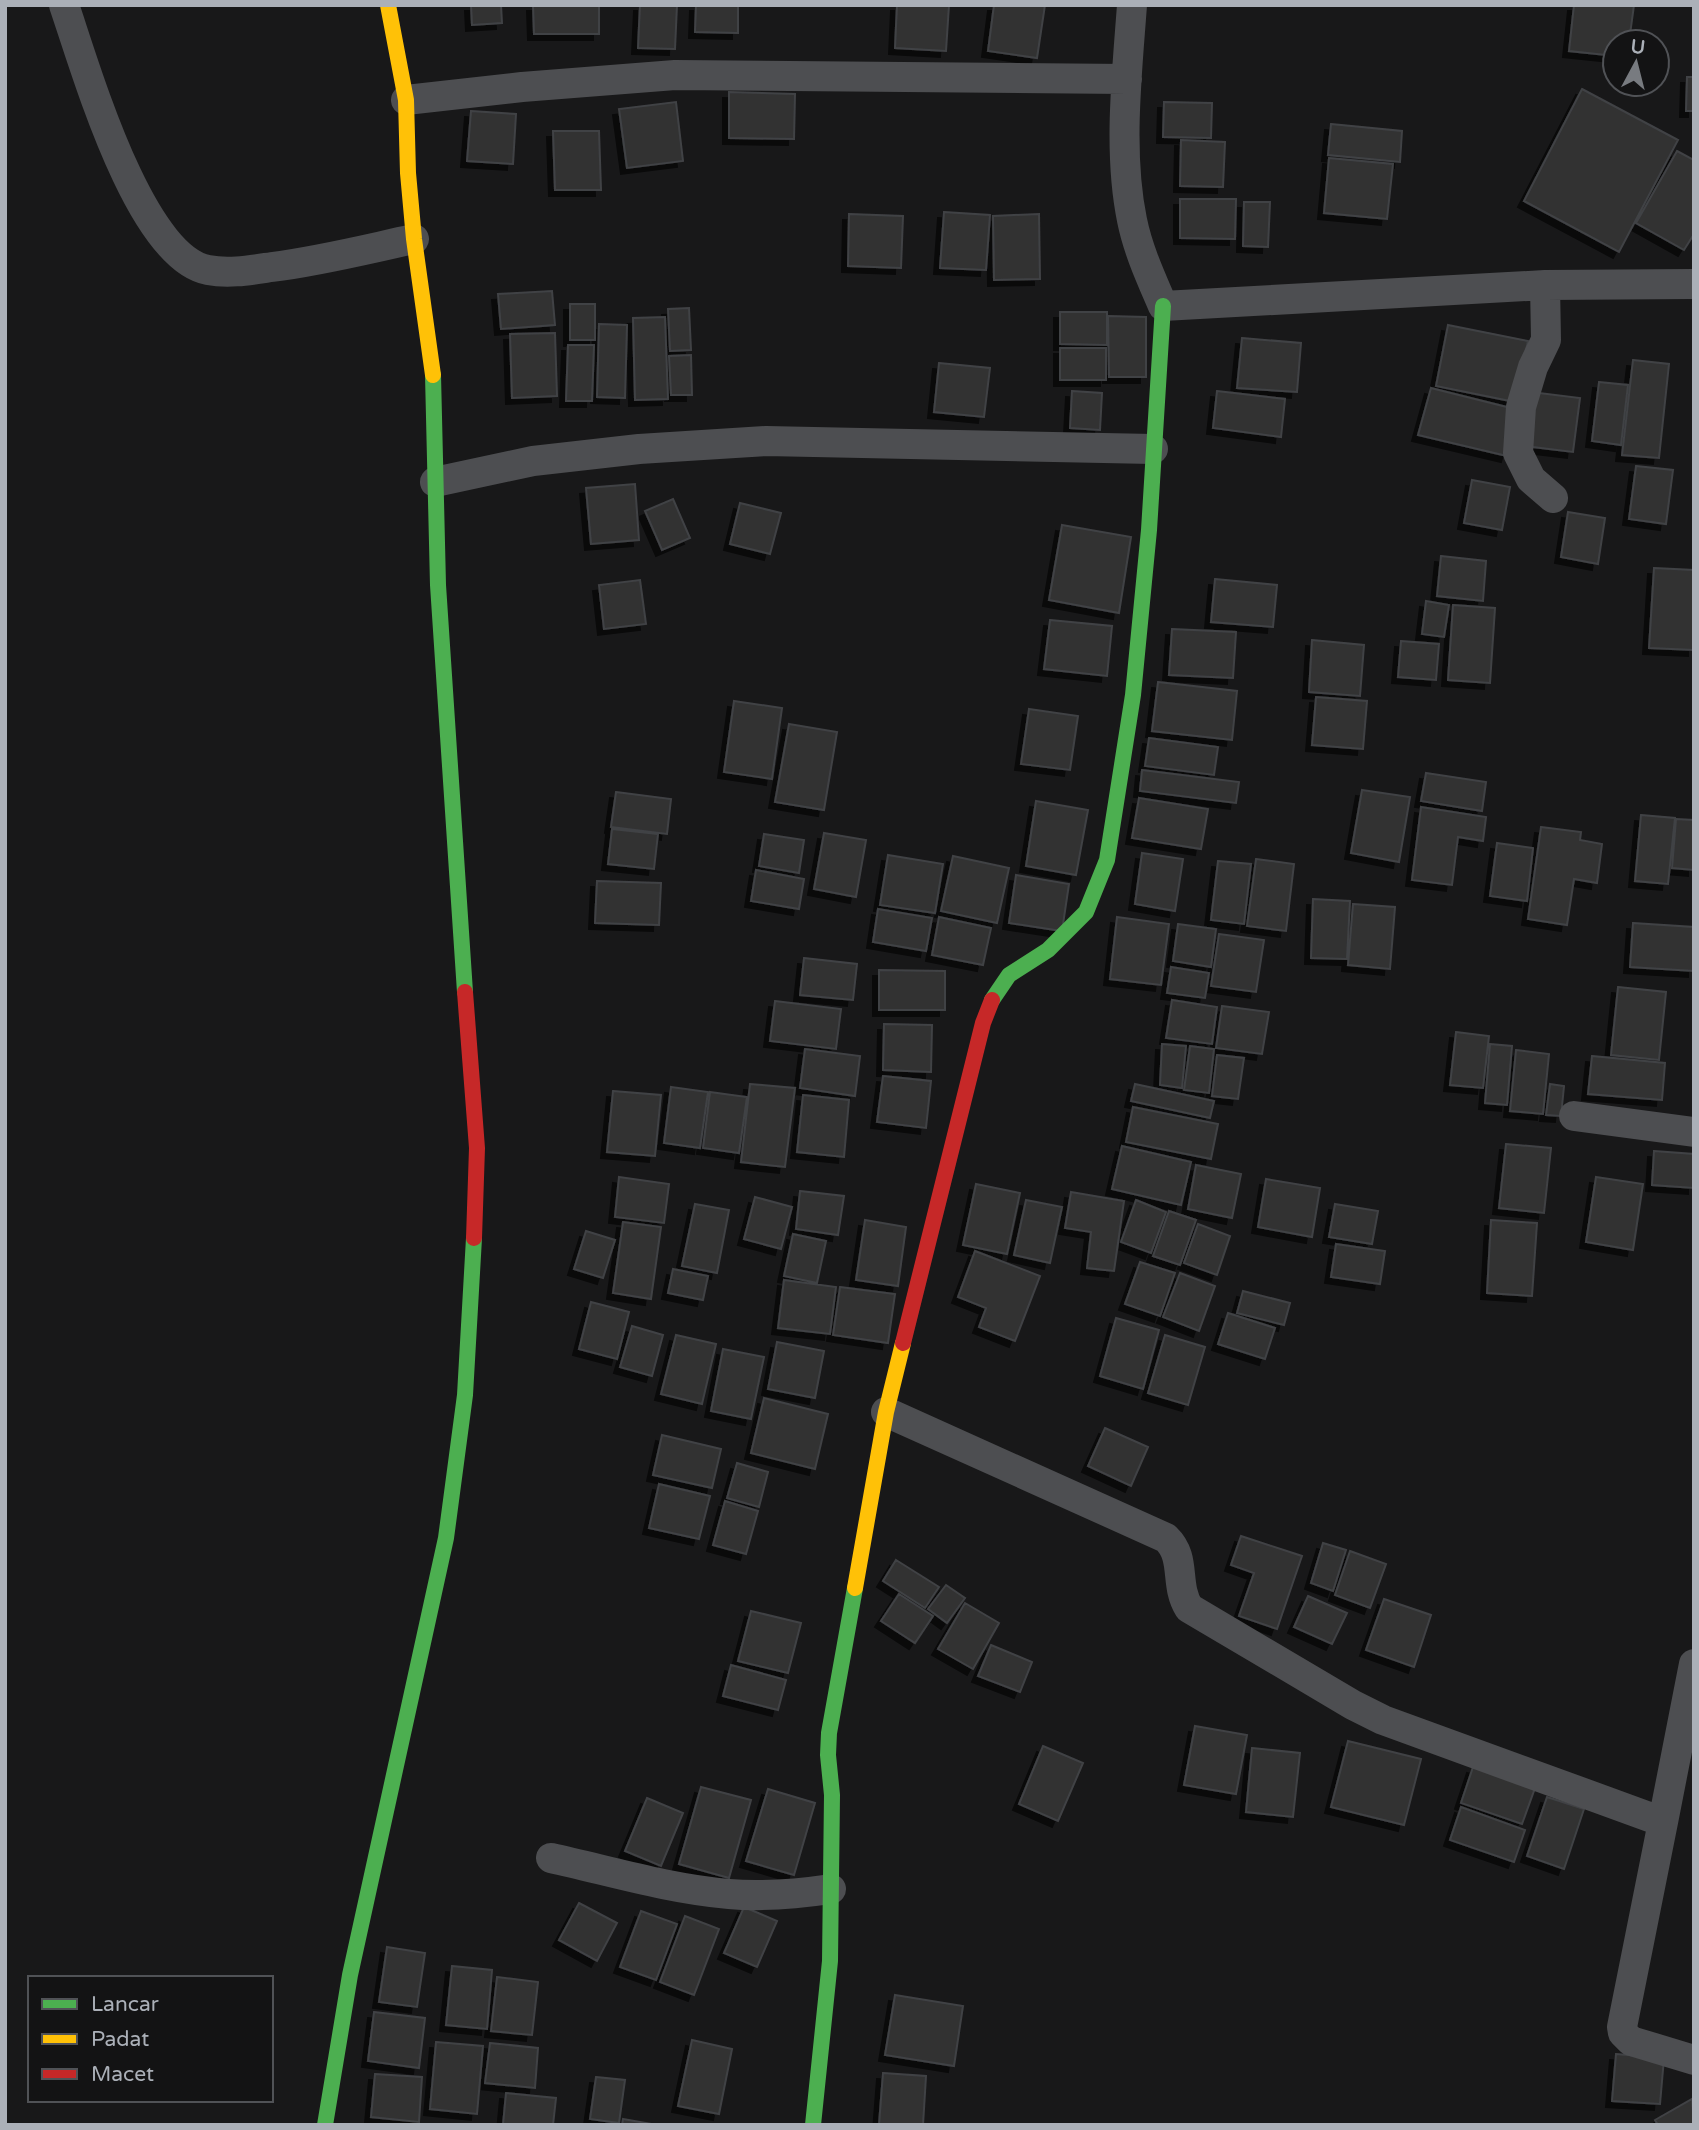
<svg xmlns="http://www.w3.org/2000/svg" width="1699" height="2130" font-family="'Varela Round',sans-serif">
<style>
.building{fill:#313233;stroke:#414245;stroke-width:2;filter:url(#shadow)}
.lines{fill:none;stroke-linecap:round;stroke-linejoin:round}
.street{stroke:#4d4e51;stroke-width:30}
.fast{stroke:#4caf50;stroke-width:16}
.slow{stroke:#ffc107;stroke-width:16}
.jam{stroke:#c62828;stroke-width:16}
</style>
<defs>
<filter id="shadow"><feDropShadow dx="-6" dy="6" stdDeviation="0" flood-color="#0009"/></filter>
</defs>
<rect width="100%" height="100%" fill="#181819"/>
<path class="building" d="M471,5H501L502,23L472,25Z
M533,5H599V34H534Z
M640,5H677L675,49L638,48Z
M696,5H738V33L695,32Z
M897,5H949L946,51L895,48Z
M994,5H1045L1037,58L988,51Z
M1574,5H1634L1629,42H1615V56L1569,51Z
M1687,77H1694V111H1686Z
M1582,89L1678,140L1619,252L1524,201Z
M729,92L795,94L794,139L729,138Z
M676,102L683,161L627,168L619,109Z
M1164,102L1212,103L1211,138L1163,137Z
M471,111L516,114L513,164L467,161Z
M1331,124L1402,131L1400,162L1328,155Z
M553,131H599L601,190H555Z
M1181,140L1225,142L1223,187L1180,186Z
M1677,151L1694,160V234L1684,250L1636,223Z
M1329,158L1393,164L1387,219L1324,213Z
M1180,199H1236L1235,239L1180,238Z
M1244,202H1270L1268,247L1243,246Z
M944,212L990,215L986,270L940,268Z
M849,214L903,216L901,268L848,266Z
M1039,214L1040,279L994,280L993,216Z
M552,291L555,325L501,329L498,294Z
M570,304H595V340H570Z
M689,308L691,350L670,351L668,309Z
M1060,312H1107V345L1060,344Z
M1108,316L1146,317V377H1109Z
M665,317L668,399L635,400L633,318Z
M599,324L627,325L625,398L597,397Z
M1448,325L1528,341L1515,402L1436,386Z
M555,333L557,396L512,398L510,334Z
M1242,338L1301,343L1297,392L1237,388Z
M568,345H594L592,401H566Z
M1060,348H1106V380H1060Z
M691,355L692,395H671L669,356Z
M1633,360L1669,364L1659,458L1622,455Z
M939,363L990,368L984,417L934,412Z
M1599,382L1628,385L1621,445L1592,441Z
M1431,388L1519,410L1507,456L1418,435Z
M1072,391L1102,393L1100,430L1070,428Z
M1217,391L1285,399L1281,437L1213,428Z
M1531,392L1580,398L1573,452L1525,446Z
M1636,466L1673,470L1666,524L1629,519Z
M1472,480L1510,487L1502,530L1464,523Z
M635,484L639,540L591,544L586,488Z
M673,499L690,538L662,550L645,511Z
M740,503L781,513L770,554L730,544Z
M1568,512L1605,518L1598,564L1561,557Z
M1062,525L1131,537L1119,613L1049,600Z
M1441,556L1486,561L1483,601L1437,596Z
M1654,568L1694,570V650L1649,648Z
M1215,579L1277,585L1273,627L1211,622Z
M640,580L646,624L604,629L599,585Z
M1426,601L1449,605L1444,637L1422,634Z
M1453,605L1495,608L1490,683L1448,680Z
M1050,620L1112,626L1107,676L1044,669Z
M1172,629L1236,632L1233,678L1169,675Z
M1312,640L1364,645L1360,696L1309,692Z
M1401,641L1439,644L1436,680L1398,677Z
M1158,682L1237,691L1232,740L1152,731Z
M1316,697L1367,701L1363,749L1312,745Z
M734,701L782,708L772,779L724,772Z
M1029,709L1078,716L1070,770L1021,764Z
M789,724L837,732L824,810L775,802Z
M1149,738L1218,747L1214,775L1145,766Z
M1142,770L1239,782L1236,803L1140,791Z
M1426,773L1486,782L1482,811L1421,801Z
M1362,790L1410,797L1399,862L1351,853Z
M616,792L671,799L667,834L611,827Z
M1139,798L1208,809L1201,849L1132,838Z
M1036,801L1088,810L1076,875L1026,866Z
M1421,807L1486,817L1483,841L1458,837L1452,885L1412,880Z
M1641,815L1675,818L1668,884L1635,881Z
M1676,819L1694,820V870L1672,868Z
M1541,827L1581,832L1580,840L1602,844L1597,883L1574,879L1567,925L1528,919Z
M612,829L658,834L654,869L608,864Z
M824,833L866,840L856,897L814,889Z
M764,834L804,840L799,873L759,866Z
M1497,843L1533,848L1527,901L1490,896Z
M1142,853L1183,859L1175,911L1135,904Z
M888,855L943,864L935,913L880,905Z
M953,856L1009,868L997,923L941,911Z
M1256,859L1294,864L1286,931L1247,926Z
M1218,861L1251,864L1244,924L1211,920Z
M756,870L804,879L799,909L751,901Z
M1016,875L1069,884L1062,931L1009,923Z
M597,881L661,883L659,925L595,923Z
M1313,899L1350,901L1347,959L1311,958Z
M1353,904L1395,907L1390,969L1348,965Z
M878,909L932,918L926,951L873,942Z
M939,917L991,928L983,965L932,955Z
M1117,917L1169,924L1161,985L1110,979Z
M1633,923L1694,927V971L1630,967Z
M1178,924L1216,929L1211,967L1173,961Z
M1219,934L1264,940L1256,992L1211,986Z
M804,958L857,964L853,1000L800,995Z
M1171,967L1209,973L1205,998L1167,993Z
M879,970L945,971V1010H879Z
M1618,987L1666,992L1659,1060L1611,1055Z
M1172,1000L1217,1007L1212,1044L1166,1038Z
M775,1001L841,1009L836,1049L770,1041Z
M1222,1006L1269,1012L1262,1054L1216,1048Z
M884,1024L932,1025L931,1072L883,1070Z
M1456,1032L1489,1036L1483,1088L1450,1085Z
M1162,1044L1186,1046L1182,1088L1160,1085Z
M1490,1044L1512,1046L1507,1105L1485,1103Z
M1190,1046L1214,1049L1209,1093L1184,1090Z
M805,1049L860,1056L855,1096L800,1088Z
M1516,1050L1549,1054L1543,1114L1510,1111Z
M1217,1055L1244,1058L1238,1099L1212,1096Z
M1592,1056L1665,1063L1662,1100L1588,1094Z
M883,1076L931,1081L926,1128L877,1122Z
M750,1084L795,1088L785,1167L741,1162Z
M1135,1084L1214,1101L1210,1118L1131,1101Z
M1550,1084L1564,1086L1561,1116L1546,1115Z
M671,1087L708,1092L700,1148L664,1143Z
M613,1091L661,1095L655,1156L607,1152Z
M710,1092L747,1097L739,1153L703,1148Z
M803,1095L849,1100L844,1157L797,1152Z
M1133,1107L1218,1124L1211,1159L1126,1142Z
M1506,1144L1551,1148L1544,1213L1499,1208Z
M1122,1146L1191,1162L1181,1205L1112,1189Z
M1654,1151L1694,1154V1188L1652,1185Z
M1196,1165L1241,1174L1232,1218L1188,1209Z
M619,1177L669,1184L664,1223L615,1217Z
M1596,1177L1643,1184L1633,1250L1586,1242Z
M1266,1179L1320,1188L1312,1237L1258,1227Z
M976,1184L1020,1193L1007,1254L963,1245Z
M800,1191L844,1196L838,1235L796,1229Z
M1071,1192L1124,1201L1114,1271L1087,1268L1091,1232L1065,1228Z
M755,1197L792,1207L781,1249L744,1239Z
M1026,1200L1062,1207L1050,1263L1014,1255Z
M1136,1200L1166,1212L1151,1253L1121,1242Z
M695,1204L729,1210L717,1273L682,1266Z
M1335,1204L1378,1211L1372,1244L1329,1237Z
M1169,1211L1196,1220L1180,1265L1153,1256Z
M865,1220L906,1227L898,1286L856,1280Z
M1491,1220L1537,1223L1532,1296L1487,1293Z
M623,1222L661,1227L651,1299L613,1293Z
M1198,1224L1230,1236L1217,1275L1184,1263Z
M586,1231L615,1240L603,1278L574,1269Z
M793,1234L826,1241L817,1283L784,1276Z
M1336,1244L1385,1251L1380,1284L1331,1277Z
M975,1251L1040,1276L1015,1341L979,1327L986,1308L958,1297Z
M1140,1262L1175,1273L1160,1316L1125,1304Z
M673,1269L708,1276L703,1300L668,1293Z
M1180,1273L1215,1286L1199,1331L1163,1317Z
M784,1280L836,1287L830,1334L778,1328Z
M840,1287L895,1294L888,1343L833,1335Z
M1243,1291L1290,1303L1284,1325L1237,1313Z
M591,1302L629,1312L617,1359L579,1349Z
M1228,1313L1275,1328L1265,1359L1218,1344Z
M1116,1318L1159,1330L1143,1389L1100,1376Z
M632,1326L663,1335L652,1376L620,1367Z
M676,1335L716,1344L702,1404L661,1394Z
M1165,1335L1205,1347L1188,1405L1148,1393Z
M777,1342L824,1351L815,1398L768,1389Z
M723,1349L764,1357L751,1419L711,1411Z
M764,1398L828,1414L815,1469L751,1453Z
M1105,1428L1148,1447L1131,1486L1088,1466Z
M662,1435L721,1449L712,1488L653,1475Z
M737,1463L768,1472L759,1507L727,1498Z
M659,1484L710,1496L699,1539L649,1528Z
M725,1501L758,1511L746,1554L713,1545Z
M1241,1536L1302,1556L1277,1629L1239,1616L1254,1573L1231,1565Z
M1323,1543L1346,1550L1333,1591L1311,1583Z
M1350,1551L1386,1564L1370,1608L1335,1595Z
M896,1560L939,1587L925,1608L883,1581Z
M946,1585L965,1598L947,1623L928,1609Z
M899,1594L933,1616L915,1643L881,1621Z
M1308,1596L1347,1613L1332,1644L1294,1627Z
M1384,1599L1431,1615L1414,1667L1366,1650Z
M965,1603L999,1623L973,1669L938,1649Z
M751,1611L801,1623L788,1673L738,1661Z
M991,1645L1032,1662L1020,1692L978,1676Z
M731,1665L786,1680L778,1710L723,1696Z
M1195,1726L1247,1735L1236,1794L1184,1785Z
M1348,1741L1421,1759L1404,1825L1331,1807Z
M1043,1746L1083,1763L1058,1821L1019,1804Z
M1252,1748L1300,1753L1293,1817L1246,1812Z
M1473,1767L1535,1788L1522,1824L1461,1803Z
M701,1787L751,1800L729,1878L679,1864Z
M768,1789L815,1803L794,1875L746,1861Z
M1547,1797L1584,1809L1564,1869L1527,1856Z
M647,1798L683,1813L661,1866L625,1851Z
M1461,1807L1525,1830L1514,1862L1450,1840Z
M579,1903L617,1923L597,1961L559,1940Z
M744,1907L777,1921L757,1967L724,1953Z
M641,1911L677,1924L656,1980L620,1967Z
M685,1916L719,1929L694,1995L660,1982Z
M387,1947L425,1953L417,2007L379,2002Z
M452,1966L492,1970L487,2029L446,2025Z
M497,1977L538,1982L532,2035L491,2031Z
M895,1995L963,2006L954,2066L885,2055Z
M374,2012L425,2018L419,2068L368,2061Z
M692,2040L732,2049L719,2114L678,2106Z
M436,2042L483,2046L477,2114L430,2109Z
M490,2043L538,2048L535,2088L485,2083Z
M1616,2054L1664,2058L1660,2104L1612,2101Z
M883,2073L926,2076L923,2125H879Z
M375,2074L422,2077L419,2122L371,2117Z
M596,2077L625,2080L619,2123L590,2119Z
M506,2093L556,2098L553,2125H503Z
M1692,2099L1694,2125H1658L1655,2120Z
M623,2119L657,2125H622Z"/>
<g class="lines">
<path class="street" d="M64,5C85,66 139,257 208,270C229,274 251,270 272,267C320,261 367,249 414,239
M1132,5C1127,74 1118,152 1132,220C1138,250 1151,278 1163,306L1545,285L1694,284
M406,100L522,87L675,75L1127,79
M1545,285L1546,340L1533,367L1521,407L1518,453L1531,479L1553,498
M435,482L533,461L639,449L766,441L1153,449
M1574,1116L1694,1132
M886,1412L1166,1538C1187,1558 1174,1584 1189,1608L1353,1705L1383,1720L1663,1822L1622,2027L1623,2033L1631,2041L1694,2060
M1663,1822L1694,1664
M551,1858C610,1871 669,1889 729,1894C763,1897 797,1894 831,1889"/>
<path class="fast" d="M433,375L438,585L465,992
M992,1000L1009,975L1048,950L1086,912L1107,860L1133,695L1149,530L1163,306
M325,2125L350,1975L446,1538L465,1395L474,1238
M813,2125L830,1961L832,1795L828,1755L829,1733L855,1588"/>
<path class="slow" d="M388,5L406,100L408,173L414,239L433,375
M855,1588L886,1412L903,1343"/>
<path class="jam" d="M465,992L477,1148L474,1238
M903,1343L983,1023L992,1000"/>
</g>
<rect width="1699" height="2130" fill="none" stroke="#abb0b8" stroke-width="14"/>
<rect x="28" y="1976" width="245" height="126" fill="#131314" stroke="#505256" stroke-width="2"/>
<rect x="42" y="1999" width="35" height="10" fill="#4caf50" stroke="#505256" stroke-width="2"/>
<text x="91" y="2011" font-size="21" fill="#abb0b8">Lancar</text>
<rect x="42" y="2034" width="35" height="10" fill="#ffc107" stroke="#505256" stroke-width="2"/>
<text x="91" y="2046" font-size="21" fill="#abb0b8">Padat</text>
<rect x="42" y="2069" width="35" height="10" fill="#c62828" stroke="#505256" stroke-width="2"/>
<text x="91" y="2081" font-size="21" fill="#abb0b8">Macet</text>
<g transform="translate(1636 63) rotate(7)"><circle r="33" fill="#131314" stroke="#505256" stroke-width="2"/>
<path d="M0-5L12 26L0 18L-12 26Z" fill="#787b80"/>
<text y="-10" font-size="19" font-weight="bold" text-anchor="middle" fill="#abb0b8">U</text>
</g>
</svg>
